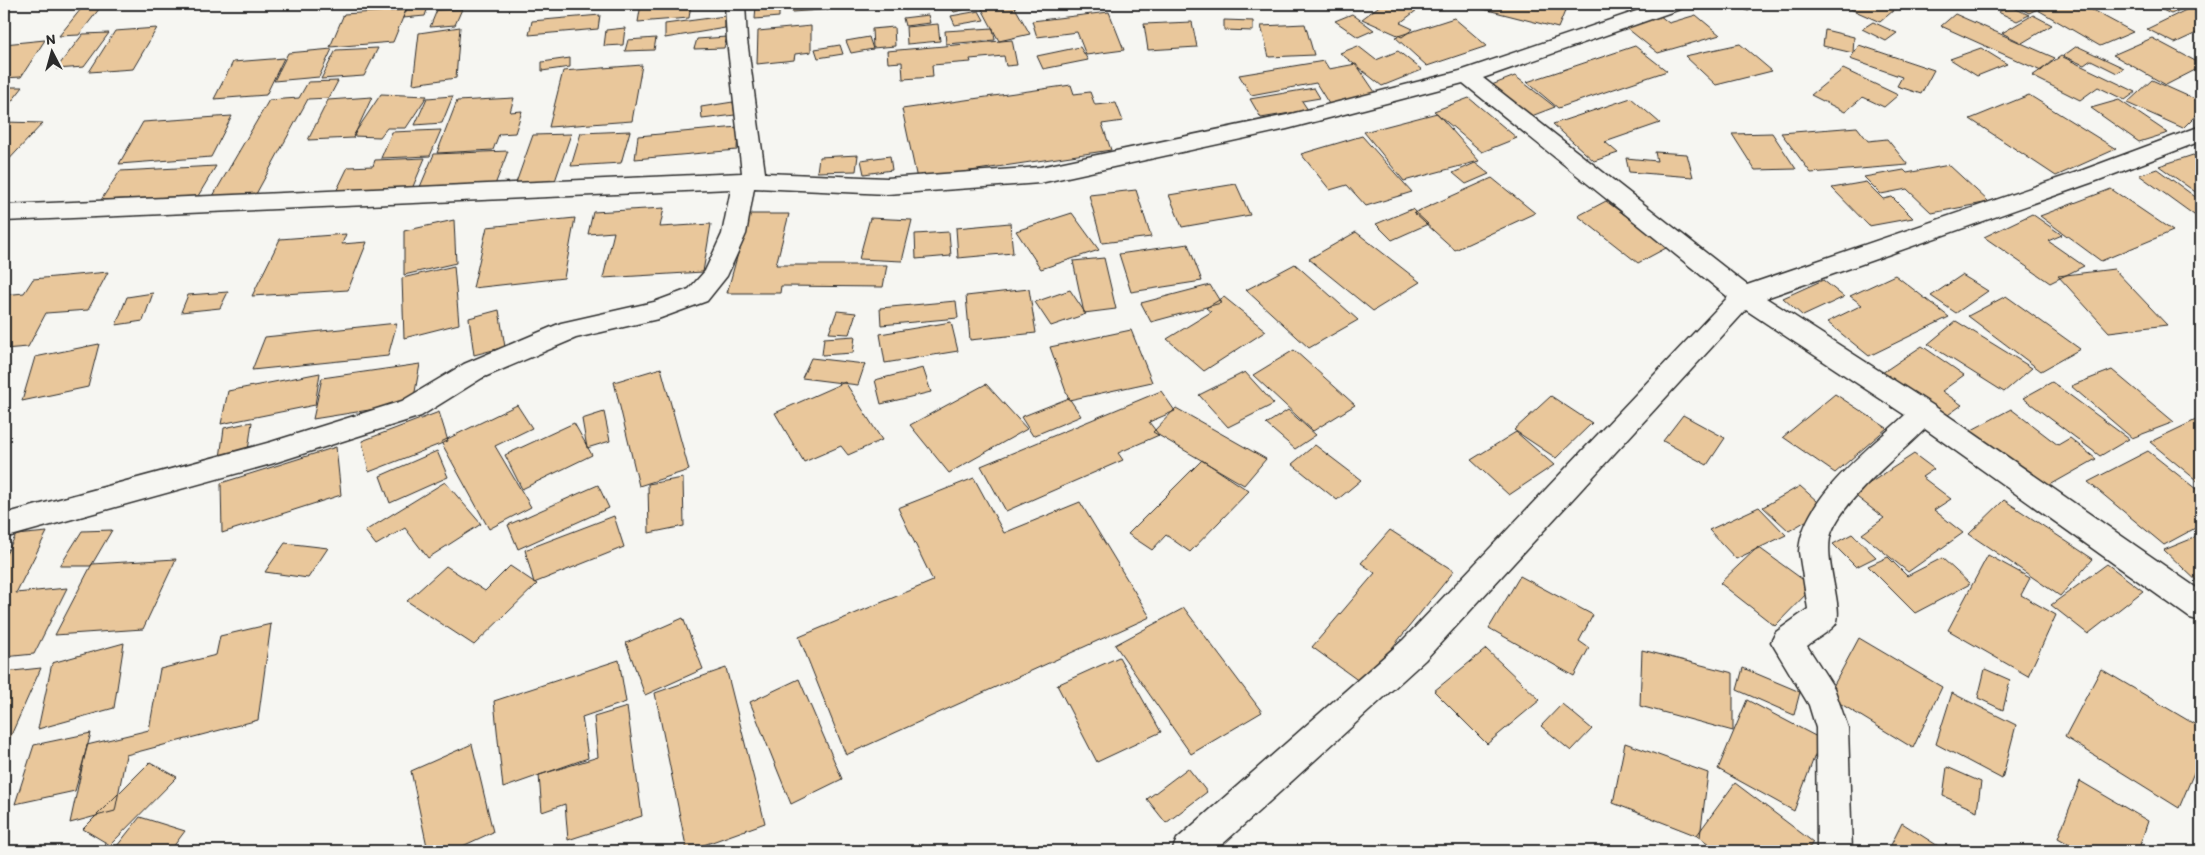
<svg xmlns="http://www.w3.org/2000/svg" width="2205" height="855" font-family="Itim,sans-serif">
<style>
.building{fill:#e9c79b;stroke:#2b2b2b}
.lines{fill:none;stroke-linecap:round;stroke-linejoin:round}
.minor-casing{stroke:#2b2b2b;stroke-width:3}
.minor{fill:#f6f6f2;fill-rule:evenodd}
</style>
<rect width="100%" height="100%" fill="#f6f6f2"/>
<filter id="ink" filterUnits="userSpaceOnUse"><feTurbulence type="fractalNoise" baseFrequency=".02" numOctaves="2"/><feDisplacementMap in="SourceGraphic" scale="10" xChannelSelector="R" yChannelSelector="G"/><feConvolveMatrix kernelMatrix="1 2 1 2 8 2 1 2 1" color-interpolation-filters="sRGB"/></filter>
<g filter="url(#ink)">
<path class="building" d="M85,4H103L79,35L59,36Z
M347,4H395L393,7L345,9Z
M409,4H429L425,16L403,18Z
M641,4H691L689,18L638,22Z
M756,4H779V17L755,19Z
M792,4H851V8L792,12Z
M901,4H933L905,10Z
M948,4H988L954,12Z
M1007,4H1013L1030,34L999,41L982,9Z
M1091,4H1117L1118,6L1093,9Z
M1382,4H1403L1417,10L1400,23L1413,29L1402,37L1362,19Z
M1464,4H1568L1558,28Z
M1734,4H1762L1748,11Z
M1839,4H1901L1880,22Z
M2012,4H2048L2029,13Z
M2054,4H2081L2133,32L2100,46L2038,10Z
M2161,4H2185L2189,6L2171,14L2156,7Z
M2010,6L2029,15L2017,21L1998,12Z
M2194,6L2201,10V31L2175,43L2147,29Z
M462,9L455,25L430,27L437,10Z
M406,10L393,42L330,47L344,14Z
M979,11L984,20L955,25L951,16Z
M1109,12L1124,50L1086,55L1077,32L1037,37L1032,21Z
M1352,14L1374,30L1358,37L1335,21Z
M1955,14L2055,58L2041,71L1941,26Z
M600,15L598,29L529,35L532,21Z
M928,15L930,23L905,26L903,18Z
M1659,15L1669,23L1696,15L1720,35L1658,53L1623,25Z
M2033,15L2052,25L2022,43L2002,33Z
M725,16V28L665,38V24Z
M1454,18L1487,46L1427,66L1395,37Z
M1224,20L1253,21V31L1224,30Z
M1192,22L1197,47L1148,50L1144,24Z
M1873,22L1897,33L1886,41L1862,29Z
M938,24L940,41L907,44L906,27Z
M1305,24L1314,55L1269,57L1261,26Z
M811,26V52L795,54L794,60L757,64L758,31Z
M460,27L456,78L413,84L419,33Z
M894,27L895,46L873,48L872,29Z
M157,28L133,69L89,72L115,31Z
M625,28L623,45L604,46L606,30Z
M993,28L995,40L946,44L945,31Z
M1825,30L1854,37L1853,53L1823,46Z
M109,33L84,67L56,69L83,34Z
M727,37L724,48L694,49L697,39Z
M869,37L873,49L851,53L846,41Z
M656,38L654,50L625,51L628,40Z
M2152,38L2201,64V67L2166,85L2113,55Z
M45,40L21,77L4,78V44Z
M1012,40L1017,65L1006,66L1004,56L970,59L971,62L932,65L933,77L903,79L902,62L888,63L887,51Z
M1740,44L1772,71L1716,85L1685,56Z
M840,45L843,54L818,58L815,49Z
M1859,45L1934,70L1921,94L1897,86L1902,77L1850,59Z
M1358,46L1376,60L1398,51L1422,70L1382,86L1340,53Z
M1635,46L1667,71L1558,108L1527,82Z
M2077,46L2124,68L2117,73L2091,60L2084,65L2063,56Z
M1080,47L1088,60L1043,69L1037,56Z
M378,48L364,76L321,79L336,50Z
M1981,48L2007,64L1977,76L1950,59Z
M332,49L319,77L274,81L288,53Z
M2061,56L2136,92L2125,100L2098,87L2080,100L2032,76Z
M284,58L266,95L214,99L233,62Z
M570,58V67L542,71V62Z
M1324,61L1329,69L1356,64L1377,95L1329,104L1316,83L1251,95L1239,75Z
M642,65L632,121L549,127L563,71Z
M1843,69L1898,95L1884,107L1863,97L1845,112L1811,95Z
M1515,76L1555,107L1529,117L1489,86Z
M2152,80L2201,102V110L2183,128L2127,103Z
M338,81L329,98L308,99L256,194L213,196L269,100L299,98L308,82Z
M1071,85L1074,94L1090,92L1095,105L1116,103L1123,121L1102,124L1111,150L917,179L902,109Z
M4,87H23L4,111Z
M1314,88L1320,98L1302,101L1308,110L1261,118L1250,99Z
M381,94L427,96L406,128H387L380,137L353,136Z
M2029,95L2116,149L2056,176L1970,119Z
M453,96L442,123L415,125L427,98Z
M372,97L353,138L308,140L328,100Z
M514,98L510,112L522,111L515,133L499,134L493,150L437,153L457,101Z
M1469,98L1517,138L1482,152L1434,111Z
M1631,98L1660,123L1605,142L1618,153L1594,161L1553,124Z
M2119,100L2168,133L2139,142L2091,108Z
M733,102L735,115L702,119L701,107Z
M1437,113L1479,161L1404,181L1364,132Z
M232,116L211,157L119,164L143,122Z
M4,122L43,123L4,165Z
M738,127L737,150L635,159L638,136Z
M1857,127L1868,141L1887,139L1908,165L1811,173L1781,133Z
M441,130L430,156L381,158L392,132Z
M630,131L621,163L571,166L581,133Z
M1772,133L1796,169L1755,170L1732,134Z
M571,134L555,181L516,183L533,135Z
M1362,136L1412,192L1366,206L1347,185L1330,190L1301,154Z
M508,151L493,190L417,194L434,154Z
M1655,152L1687,154L1693,177L1629,172L1626,158L1657,161Z
M858,155L856,171L817,172L819,157Z
M2193,155L2201,161V196L2159,166Z
M890,156L892,170L864,174L861,160Z
M425,158L409,196L332,200L348,167L373,166L375,160Z
M1475,163L1489,174L1466,184L1453,173Z
M1949,165L1989,202L1932,213L1907,189L1881,194L1864,177L1904,170L1907,173Z
M216,166L198,196L101,200L120,171Z
M2157,169L2201,201V220L2139,175Z
M1492,178L1535,213L1455,250L1414,213Z
M1866,182L1883,199L1892,197L1913,218L1869,226L1832,188Z
M1236,184L1250,215L1182,227L1169,195Z
M2111,189L2173,231L2101,261L2040,216Z
M1136,190L1151,237L1102,243L1089,195Z
M1606,201L1668,247L1638,263L1578,216Z
M664,208L660,227L711,224L703,272L603,278L614,232L588,234L593,212Z
M1412,209L1428,224L1392,240L1376,224Z
M1072,213L1099,250L1041,269L1016,231Z
M749,214H789L776,265H887L883,287L781,286L780,293H727Z
M2032,214L2062,235L2048,241L2084,266L2050,283L1984,237Z
M575,218L564,278L473,288L487,227Z
M870,218L912,220L902,261L859,259Z
M454,220L456,263L404,275V231Z
M1010,223L1013,253L958,258L956,228Z
M949,232L951,256L916,259L915,234Z
M1356,232L1420,282L1373,311L1309,259Z
M346,234L342,244L367,242L348,290L252,296L280,239Z
M1188,244L1202,281L1131,292L1119,254Z
M1104,258L1116,309L1084,313L1073,261Z
M1295,264L1358,320L1309,348L1246,290Z
M454,266L459,324L404,338L402,278Z
M2114,269L2167,325L2109,332L2058,276Z
M108,272L88,310L46,313L28,347L4,349V295L24,293L33,279Z
M1895,275L1949,317L1869,356L1827,322L1862,305L1850,296Z
M1962,275L1988,291L1956,313L1931,296Z
M1823,280L1844,297L1803,316L1783,298Z
M1210,285L1221,303L1151,322L1141,303Z
M1029,289L1036,333L970,340L966,296Z
M1070,290L1086,314L1051,326L1035,302Z
M228,292L220,308L181,312L188,295Z
M153,293L143,321L116,325L127,297Z
M2006,296L2080,349L2041,371L1968,316Z
M1224,297L1266,331L1204,371L1167,339L1211,312L1206,308Z
M956,301L958,318L881,325L880,308Z
M499,310L505,347L474,355L469,318Z
M837,311L856,313L849,334L829,333Z
M1956,321L2032,368L2004,392L1928,344Z
M951,322L958,351L885,363L880,334Z
M397,323L388,356L252,370L265,337Z
M1131,330L1152,382L1069,400L1050,347Z
M855,336L853,353L822,355L824,338Z
M99,344L88,387L22,401L35,357Z
M1922,346L1964,375L1942,391L1962,405L1945,417L1882,373Z
M1294,350L1355,405L1313,431L1253,375Z
M811,358L865,364L858,385L802,378Z
M420,364L413,403L313,419L322,378Z
M661,368L689,470L639,486L614,382Z
M923,368L931,392L881,404L875,380Z
M2112,370L2174,422L2132,438L2071,386Z
M1245,372L1274,404L1228,427L1199,395Z
M320,373L315,405L221,424L228,391Z
M845,382L882,440L848,455L841,446L804,462L775,413Z
M2052,382L2129,439L2100,456L2023,398Z
M986,384L1027,429L949,473L910,425Z
M1161,391L1175,411L1149,422L1159,435L1118,453L1123,460L1006,511L981,466Z
M1835,394L1887,428L1835,473L1783,437Z
M1551,396L1592,423L1556,458L1514,430Z
M1069,398L1081,416L1033,436L1021,417Z
M517,405L532,428L495,446L531,507L489,529L441,442Z
M1176,408L1266,459L1244,485L1153,432Z
M2011,409L2058,445L2070,438L2096,459L2043,489L1970,431Z
M1288,410L1316,435L1295,449L1266,424Z
M439,412L448,441L369,472L362,441Z
M604,412L610,441L587,448L582,419Z
M1683,415L1725,438L1707,465L1663,441Z
M2198,419L2201,422V484L2150,442Z
M252,422L248,451L220,458L224,428Z
M574,423L592,455L522,489L505,455Z
M1516,432L1554,465L1509,495L1471,460Z
M1315,445L1361,480L1337,500L1292,464Z
M336,447L341,495L222,533L221,483Z
M437,451L448,477L390,503L380,476Z
M2148,451L2201,493V525L2164,545L2088,482Z
M1914,454L1934,469L1922,477L1951,499L1934,510L1963,533L1908,572L1862,534L1884,518L1853,494Z
M1202,460L1249,491L1190,552L1166,535L1152,550L1128,534Z
M683,478L684,526L649,533L648,484Z
M974,478L1004,533L1080,502L1150,617L846,755L799,637L933,581L898,508Z
M445,482L481,524L428,558L405,528L376,545L365,531Z
M598,485L609,508L518,549L508,525Z
M1800,486L1826,509L1789,531L1763,507Z
M2004,500L2093,559L2060,596L1969,534Z
M1759,507L1786,535L1736,559L1709,530Z
M614,516L624,547L534,583L525,550Z
M112,530L91,566H60L82,531Z
M1390,530L1454,571L1363,684L1312,647L1375,573L1361,563Z
M47,532L16,593L67,588L34,654L4,657V558L16,535Z
M1852,534L1876,557L1856,567L1833,544Z
M2201,535V585L2164,550Z
M285,543L328,548L308,578L265,572Z
M1758,547L1813,587L1775,626L1720,583Z
M1988,555L2030,578L2021,595L2056,615L2028,676L1948,630Z
M1888,557L1907,576L1942,558L1970,584L1915,613L1868,566Z
M176,559L143,629L55,635L92,564Z
M2107,564L2143,591L2088,634L2051,605Z
M446,566L485,591L510,566L537,584L474,645L407,601Z
M1520,576L1593,615L1579,641L1589,648L1574,676L1489,628Z
M1184,608L1262,712L1191,754L1115,645Z
M683,618L703,669L645,695L626,643Z
M271,624L258,720L126,755L115,811L70,823L87,745L149,730L160,669L216,655L220,636Z
M1859,638L1942,687L1913,748L1828,696Z
M124,643L114,708L38,729L52,663Z
M1486,649L1540,700L1487,744L1434,691Z
M1642,650L1733,673V731L1640,706Z
M1119,657L1161,732L1097,762L1057,685Z
M619,660L626,702L582,717L588,758L503,788L494,701Z
M41,668L8,742L4,743V672Z
M726,668L765,823L687,851L655,693Z
M1743,668L1800,692L1794,715L1737,690Z
M1985,669L2010,680L2003,710L1978,698Z
M2101,669L2201,728V756L2179,808L2065,737Z
M799,679L842,779L791,804L750,702Z
M1952,693L2016,725L2002,779L1936,744Z
M1747,700L1821,739L1794,811L1718,769Z
M1562,704L1592,729L1571,751L1541,726Z
M627,707L642,816L568,840L565,804L542,812L539,775L598,757L594,717Z
M91,733L75,791L15,804L34,745Z
M1625,743L1708,773L1700,837L1613,803Z
M472,744L493,832L452,851H428L411,771Z
M150,762L177,777L110,845L83,829Z
M1947,767L1981,782L1977,811L1943,796Z
M1188,768L1207,792L1166,823L1147,799Z
M2080,781L2148,821L2138,851H2081L2058,838Z
M1735,783L1813,842L1807,851H1718L1697,835Z
M140,817L185,831L170,851H113Z
M1902,823L1946,851H1888Z"/>
<g class="lines">
<defs>
<path id="minor" d="M725,4H745L747,40L765,173L887,178L1040,167L1287,115L1460,71L1657,4H1686L1683,8L1483,78L1747,285L2083,170L2201,126V141L2099,180L1766,298L1934,406L2201,591V621L2190,618L1925,429C1899,455 1846,497 1832,531C1821,557 1846,611 1835,625C1828,633 1815,639 1807,646L1834,688L1848,728L1852,851H1817L1816,728L1809,705L1771,642L1776,632L1808,609L1799,552C1801,499 1869,449 1905,415L1746,310L1425,660L1215,851H1172L1177,839L1403,640L1728,297L1463,83L1287,129L1040,183L887,194L754,188L746,234L727,276L707,301L658,319L576,338L482,378L421,416L271,464L4,538V514L271,442L402,401L464,364L561,323L654,302L689,289L705,271L722,234L731,189L4,221V205L742,173L727,40Z"/>
</defs>
<use href="#minor" class="minor-casing"/>
<use href="#minor" class="minor"/>
</g>
</g>
<rect width="2205" height="855" fill="none" stroke="#f6f6f2" stroke-width="20"/>
<rect x="10" y="10" width="2185" height="835" fill="none" stroke="#2b2b2b" stroke-width="2" filter="url(#ink)"/>
<g transform="translate(52 52) rotate(354)" stroke="#f6f6f2" stroke-width="4" paint-order="stroke">
<path d="M0-4L9 19L0 12L-9 19Z" fill="#2b2b2b"/>
<text y="-8" font-size="14" font-weight="bold" text-anchor="middle" fill="#2b2b2b">N</text>
</g>
</svg>
